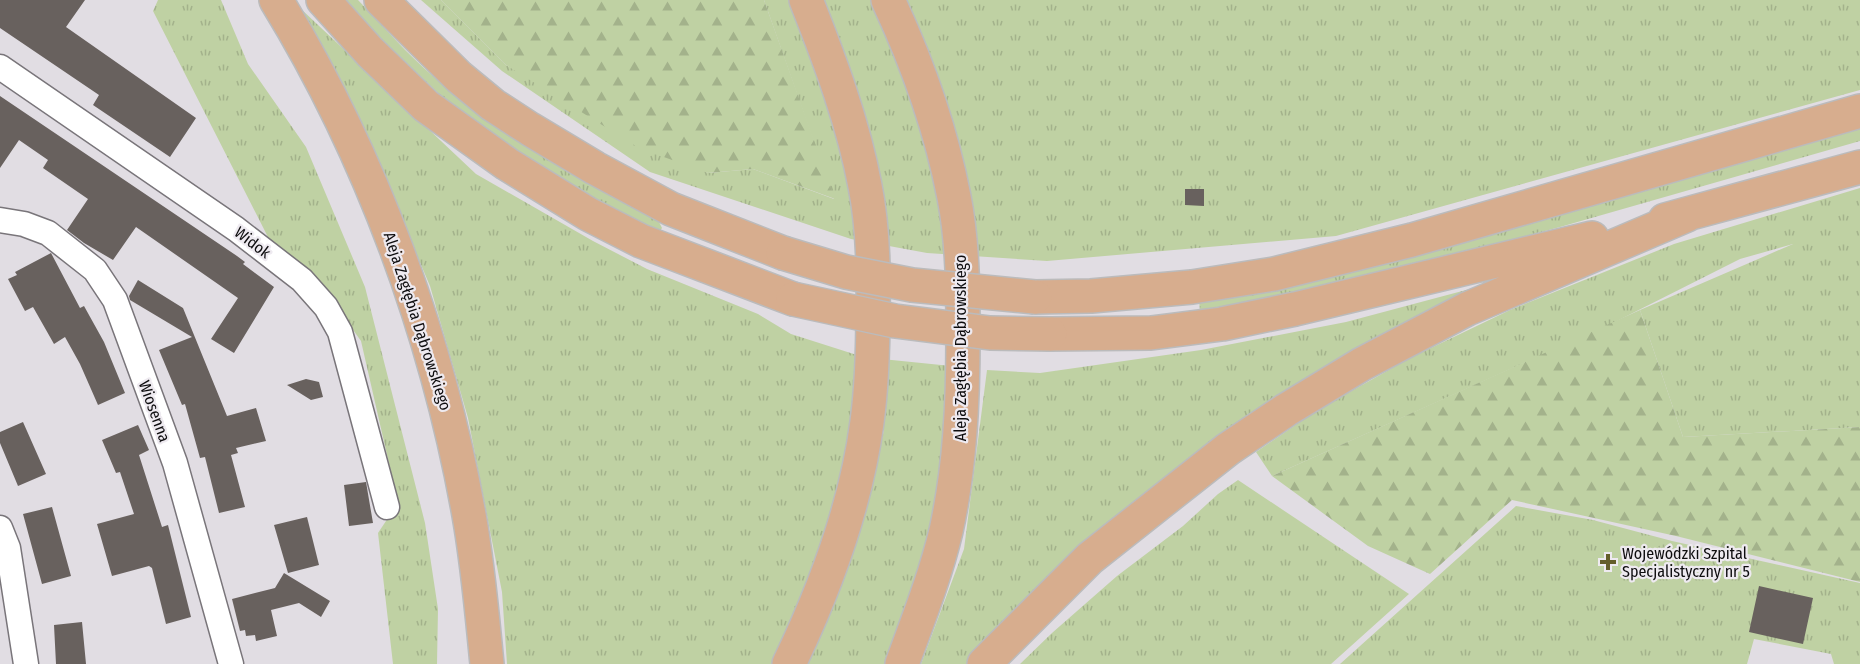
<svg xmlns="http://www.w3.org/2000/svg" width="1860" height="664" font-family="'Fira Sans Condensed',sans-serif">
<style>
.grass{fill:url(#grass-tufts)}
.forest{fill:url(#forest-firs)}
.building{fill:#68615e}
.lines{fill:none;stroke-linecap:round;stroke-linejoin:round}
.minor-casing{stroke:#79757a;stroke-width:27}
.primary-casing{stroke:#bbbbbc;stroke-width:36}
.minor{stroke:#fff;stroke-width:24}
.primary{stroke:#d7ad8e;stroke-width:33}
.primary-bridge-casing{stroke:#bbbbbc;stroke-width:36;stroke-linecap:butt}
.primary-bridge{stroke:#d7ad8e;stroke-width:33}
.poi-dot{fill:#645d2a;stroke:#eeeaf0;stroke-width:2}
.labels{text-anchor:middle;stroke-width:4.5;stroke-linejoin:round;paint-order:stroke}
.street-label{font-size:16px;fill:#0d0c0e;stroke:#eeeaf0}
.poi-label{font-size:16px;fill:#0d0c0e;stroke:#eeeaf0;text-anchor:start}
</style>
<defs>
<pattern id="grass-tufts" width="24" height="20" patternUnits="userSpaceOnUse" patternTransform="scale(1.5)"><rect width="24" height="20" fill="#bfd1a3"/><path d="M3 7l-1-3M5 7V3M7 7l1-3M15 17l-1-3M17 17v-4M19 17l1-3" fill="none" stroke="#a3b28b"/></pattern>
<pattern id="forest-firs" width="22" height="20" patternUnits="userSpaceOnUse" patternTransform="scale(1.5)"><rect width="22" height="20" fill="#bfd1a3"/><path d="M5 1l3.5 6h-7zM16 11l3.5 6h-7z" fill="#a3b28b"/></pattern>
</defs>
<rect width="100%" height="100%" fill="#e1dde3"/>
<path class="grass" d="M158,0H221L248,64L306,147L365,287L425,523L438,609L437,664H393L378,533L398,503L361,341L319,282L272,245L153,11Z
M341,0H358C383,26 407,54 435,78C502,136 578,181 658,220L662,228L659,232L573,190L460,114Z
M421,0H441L506,65L708,173L753,169L834,199L764,0H1860V90L1336,236L1047,261L927,253L851,239L650,172L502,71Z
M300,8L476,174L593,241L647,269L758,314L791,334L860,356L854,423L832,520L805,598L772,664H507L502,592L468,418L430,286L374,154Z
M1860,127V141L1560,227L1260,306L1200,312L1199,299Z
M1860,188V427L1683,437L1640,310L1793,244L1740,259L1611,324L1272,476L1256,452L1316,411L1410,358L1510,310L1674,244Z
M1530,273L1337,369L981,648L966,664H921L964,549L987,370L1040,373L1201,350L1346,322Z
M882,359L951,366L939,490L923,561L889,664H807L845,568L867,505L884,430Z
M1238,480L1409,594L1331,664H1020L1052,633L1117,576L1183,526L1218,494Z
M1516,506L1593,520L1672,541L1860,583V664H1834L1831,654L1754,639L1747,664H1340Z"/>
<path class="forest" d="M441,0H764L835,199L753,169L708,173L639,148L506,65Z
M1640,310L1683,437L1860,427V582L1676,536L1512,500L1430,574L1368,546L1272,476Z"/>
<path class="building" d="M0,0H85L66,27L196,118L170,157L93,105L99,95L0,28Z
M0,96L237,256L245,262L243,264L274,287L234,353L211,339L238,298L136,227L113,260L84,243L67,230L88,199L43,168L48,160L19,140L0,168Z
M1185,189H1204V206L1185,205Z
M51,253L80,308L84,306L104,342L125,393L98,405L80,364L65,337L54,344L33,307L25,311L8,279L17,275L15,272Z
M138,280L183,308L227,416L256,408L266,441L236,448L238,453L231,455L245,507L219,513L205,457L200,458L185,404L182,405L159,350L192,337L130,300L129,296Z
M306,379L319,382L323,397L311,400L287,385Z
M23,422L46,474L18,486L0,443V432Z
M138,425L149,450L139,455L162,527L168,525L191,617L166,624L152,568L149,566L112,576L97,524L134,514L120,472L116,473L102,440Z
M366,482L373,523L349,526L344,485Z
M52,507L71,576L42,584L23,514Z
M307,517L319,565L288,573L274,525Z
M284,573L330,601L321,617L299,603L271,610L277,636L256,641L255,635L246,636L245,630L240,631L232,599L275,588Z
M1759,586L1813,598L1803,644L1749,632Z
M82,622L86,664H56L54,625Z"/>
<g class="lines">
<defs>
<path id="minor" d="M0,67L236,229L302,280L326,307L340,332L387,507
M0,220L24,224L48,233L95,270L115,300L175,463L231,664
M0,528L8,548L26,664"/>
<path id="primary" d="M276,0C371,155 437,336 469,515C478,565 482,614 487,664
M323,0L370,52L426,106L507,164L588,214L641,241L793,299
M381,0L459,77L493,105L530,129L595,168L671,209L783,253
M888,0C917,62 941,130 954,197C963,243 963,291 963,337C963,403 960,467 946,531C935,577 918,620 902,664
M1665,220L1860,167
M1035,297L1091,296L1192,287L1274,274L1412,240L1860,111
M1050,334L1151,333L1222,324L1295,309L1592,238
M789,664C825,589 856,506 867,422C872,385 873,347 873,309C874,268 873,226 865,186C853,122 830,61 806,0
M984,664L1090,558L1228,449L1286,410L1362,364L1467,309L1687,215"/>
</defs>
<use href="#minor" class="minor-casing"/>
<use href="#primary" class="primary-casing"/>
<use href="#minor" class="minor"/>
<use href="#primary" class="primary"/>
<defs>
<path id="primary-bridge" d="M783,253L846,272L912,285L1035,297
M793,299L895,321L990,333L1050,334"/>
</defs>
<use href="#primary-bridge" class="primary-bridge-casing"/>
<use href="#primary-bridge" class="primary-bridge"/>
</g>
<path class="poi-dot" d="M1605 553h6v6h6v6h-6v6h-6v-6h-6v-6h6z"/>
<g class="labels">
<g class="street-label">
<text transform="translate(253 242) rotate(37)" y="6">Widok</text>
<text transform="translate(418 321) rotate(72)" y="6">Aleja Zagłębia Dąbrowskiego</text>
<text transform="translate(960 348) rotate(-90)" y="6">Aleja Zagłębia Dąbrowskiego</text>
<text transform="translate(155 411) rotate(70)" y="6">Wiosenna</text>
</g>
<g class="poi-label">
<text x="1622" y="559">Wojewódzki Szpital<tspan x="1622" dy="18">Specjalistyczny nr 5</tspan></text>
</g>
</g>
</svg>
